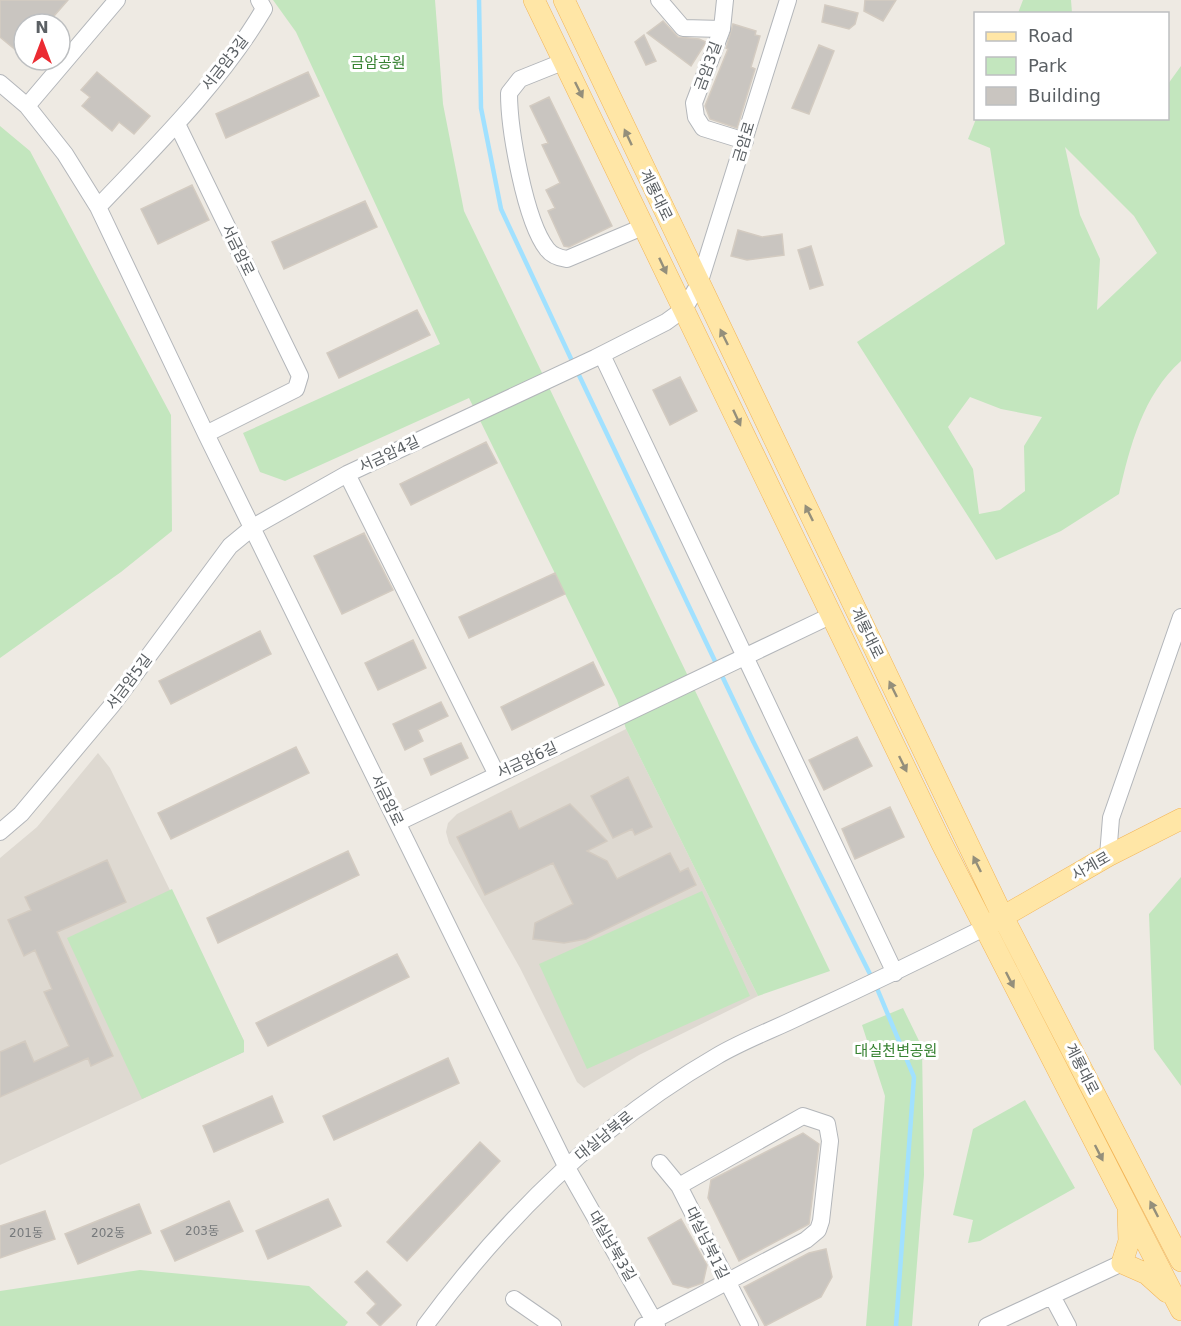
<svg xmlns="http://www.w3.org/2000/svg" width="1181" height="1326" font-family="'DejaVu Sans','Noto Sans KR',sans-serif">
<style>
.education{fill:#ded9d1}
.green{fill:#c3e6be;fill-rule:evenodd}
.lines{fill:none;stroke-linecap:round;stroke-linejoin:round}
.stream{stroke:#a1e1ff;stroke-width:4.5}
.building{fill:#c9c5c0;stroke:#d3cbc1;stroke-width:1.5}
.minor-casing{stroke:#b3b6ba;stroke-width:18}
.major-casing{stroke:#f3b557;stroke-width:22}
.minor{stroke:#fff;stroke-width:16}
.major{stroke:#ffe6a6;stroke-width:21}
.oneway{fill:#948f7b}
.labels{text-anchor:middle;stroke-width:6;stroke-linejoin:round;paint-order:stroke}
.number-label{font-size:12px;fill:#76797b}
.street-label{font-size:15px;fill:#5b6064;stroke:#fff}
.park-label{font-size:15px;fill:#388333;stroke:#fff}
</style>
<rect width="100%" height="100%" fill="#eeeae3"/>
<path class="education" d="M626,729L758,996L639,1055L584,1088L577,1082L520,968L449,843L446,832L448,823L457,814Z
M98,753L110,768L244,1041V1052L0,1165V858L37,827Z"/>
<path class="green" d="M273,0H435L443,104L464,211L830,971L758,996L626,729L617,700L469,398L285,481L260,472L243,433L440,344L296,32Z
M1023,0H1071L1072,13H1018Z
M1181,66V361C1143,395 1130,446 1119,494L1061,531L996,560L857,342L1005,244L990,148L968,139L976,119L1168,118V84ZM1065,147L1134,216L1157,253L1097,310L1100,259L1080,215ZM970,397L1001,409L1042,417L1024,446L1025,491L1000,510L979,514L973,469L948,427Z
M0,126L30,151L171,415L172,531L121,572L0,658Z
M1181,877V1086L1154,1049L1149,914Z
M172,889L244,1041V1052L142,1099L67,938Z
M702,891L750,996L587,1069L539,964Z
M903,1008L922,1047L924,1175L912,1326H866L885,1096L862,1025Z
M1025,1100L1075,1188L980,1241L968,1243L973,1220L953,1215L973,1129Z
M140,1270L309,1286L348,1322L345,1326H0V1291Z"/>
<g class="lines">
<path class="stream" d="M479,0L481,108L501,209L573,363
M577,371L753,741L872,978
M876,986L914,1077L896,1326"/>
</g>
<path class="building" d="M0,0H68L47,24H24V57L0,37Z
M865,0H896L883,21L864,11Z
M825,5L858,13L855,24L849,29L822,22Z
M663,21L678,37L699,39L706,42L691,66L647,33Z
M733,24L756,31L755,35L760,36L751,67L755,69L737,128L710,119L705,106L728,49L726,48Z
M644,35L656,61L646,65L635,42Z
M819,45L834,51L809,114L792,108Z
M97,72L150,116L134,134L119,122L112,131L82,106L90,97L81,90Z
M308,72L319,96L226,138L216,114Z
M549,97L612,226L569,247L564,246L548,211L555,208L546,190L560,183L542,145L548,143L530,106Z
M192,185L209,220L158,244L141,209Z
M365,201L377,227L284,269L272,242Z
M738,230L762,237L782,234L784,255L747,260L731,256Z
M811,246L823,285L810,289L798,250Z
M417,310L430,335L339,378L327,353Z
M680,377L697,411L670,425L653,390Z
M486,442L497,463L411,505L400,484Z
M364,533L393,590L342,614L314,556Z
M555,573L565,594L469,638L459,617Z
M260,631L271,654L171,704L159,681Z
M413,640L426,668L378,690L365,663Z
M593,662L604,685L512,730L501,707Z
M441,702L448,716L418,730L423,741L405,750L393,724Z
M857,737L872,766L824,790L809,760Z
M461,743L468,758L431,775L424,759Z
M296,747L309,773L171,839L158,813Z
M628,777L652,827L635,835L632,829L613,838L591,796Z
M570,804L607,841L587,851L607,861L617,879L670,853L680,872L688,868L696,885L586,939L564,943L533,939L535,923L573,904L553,863L485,895L457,837L511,811L519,829Z
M890,807L904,837L855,859L842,829Z
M348,851L359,875L218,943L207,918Z
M107,860L126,902L57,932L113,1056L91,1066L88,1058L0,1097V1052L25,1041L34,1062L69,1046L44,992L52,989L35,950L24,956L8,920L31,910L25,897Z
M397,954L409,977L268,1046L256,1023Z
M448,1058L459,1083L334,1140L323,1116Z
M272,1096L283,1122L214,1152L203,1126Z
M803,1133L819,1144L809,1224L739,1261L708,1198L711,1180Z
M480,1142L500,1161L407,1261L387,1242Z
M328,1199L341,1226L268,1259L256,1231Z
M229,1201L243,1231L175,1261L161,1231Z
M139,1204L151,1233L78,1264L65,1234Z
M45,1211L55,1239L0,1258V1226Z
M681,1219L707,1265L703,1283L688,1288L673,1284L648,1238Z
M826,1249L832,1277L821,1297L765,1326L744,1287L809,1253Z
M367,1271L401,1305L380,1326L367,1313L376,1304L355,1282Z"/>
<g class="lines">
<defs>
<path id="minor" d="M659,0L683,28L722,29
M725,0L722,29L694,103L696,117L703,128L745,141
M565,61L520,79L509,93C509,129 525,221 547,249C552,256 559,258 567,259L645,226
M0,83L27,106L65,154L98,207L206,434L566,1166L657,1326
M27,106L117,0
M177,124L300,376L296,389L206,434
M98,207C156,146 221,82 264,9L259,0
M602,355L895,973
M347,474L497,775
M399,822L830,616
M0,832L21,814L113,704L230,546L253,527L347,474L595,358L666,322L684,309L699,284L788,0
M1108,856L1111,818L1181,617
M660,1163L679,1186L750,1326
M1052,1296L1068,1326
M514,1299L553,1326
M425,1326C504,1219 601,1123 717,1056C744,1040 775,1029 803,1015C864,987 924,958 984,928
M643,1326L806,1240L818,1230L821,1221L830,1141L827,1124L803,1116L679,1186
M987,1326L1122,1263"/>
<path id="major" d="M534,0L942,844L1181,1310
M564,0L1003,917L1181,1261
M992,923L1108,856L1181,819
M1128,1212L1129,1241L1122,1263L1147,1274L1167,1292"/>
</defs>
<use href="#minor" class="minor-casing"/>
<use href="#major" class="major-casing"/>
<use href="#minor" class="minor"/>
<use href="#major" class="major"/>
</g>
<defs><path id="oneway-solid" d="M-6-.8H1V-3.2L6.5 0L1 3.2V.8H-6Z" transform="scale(1.5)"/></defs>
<g class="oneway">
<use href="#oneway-solid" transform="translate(579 90) rotate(64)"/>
<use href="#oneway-solid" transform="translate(628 137) rotate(-115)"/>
<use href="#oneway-solid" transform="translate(663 266) rotate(65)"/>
<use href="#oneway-solid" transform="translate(724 337) rotate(-116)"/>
<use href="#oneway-solid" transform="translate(737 418) rotate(65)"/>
<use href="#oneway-solid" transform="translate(809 513) rotate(-116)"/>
<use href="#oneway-solid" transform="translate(893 689) rotate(-116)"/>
<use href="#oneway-solid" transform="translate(903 764) rotate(64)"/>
<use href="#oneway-solid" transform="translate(977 864) rotate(-116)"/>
<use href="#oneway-solid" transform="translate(1010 980) rotate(63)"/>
<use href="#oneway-solid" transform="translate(1099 1153) rotate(63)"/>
<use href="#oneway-solid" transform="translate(1154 1209) rotate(-117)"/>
</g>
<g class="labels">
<g class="number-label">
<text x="202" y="1235">203동</text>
<text x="26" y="1237">201동</text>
<text x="108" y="1237">202동</text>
</g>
<g class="street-label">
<text transform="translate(225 63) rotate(-52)" y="5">서금암3길</text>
<text transform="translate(708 66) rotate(-70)" y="5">금암3길</text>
<text transform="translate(744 142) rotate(-73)" y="5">금암로</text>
<text transform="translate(656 195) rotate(64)" y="5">계룡대로</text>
<text transform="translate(238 250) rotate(64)" y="5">서금암로</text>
<text transform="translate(389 454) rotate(-25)" y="5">서금암4길</text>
<text transform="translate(867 633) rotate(64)" y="5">계룡대로</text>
<text transform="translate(129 682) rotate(-53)" y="5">서금암5길</text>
<text transform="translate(527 760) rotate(-25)" y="5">서금암6길</text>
<text transform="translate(387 800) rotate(64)" y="5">서금암로</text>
<text transform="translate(1091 866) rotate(-30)" y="5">사계로</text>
<text transform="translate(1082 1069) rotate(63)" y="5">계룡대로</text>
<text transform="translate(604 1136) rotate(-39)" y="5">대실남북로</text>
<text transform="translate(707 1243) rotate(64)" y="5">대실남북1길</text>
<text transform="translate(612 1246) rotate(60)" y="5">대실남북3길</text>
</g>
<g class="park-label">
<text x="378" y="68">금암공원</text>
<text x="896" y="1056">대실천변공원</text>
</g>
</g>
<rect x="974" y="12" width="195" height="108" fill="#ffffff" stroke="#bdbfc1" stroke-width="1.5"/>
<rect x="986" y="32" width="30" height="9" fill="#ffe6a6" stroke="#bdbfc1" stroke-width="1.5"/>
<text x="1028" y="42" font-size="18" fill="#5b6064">Road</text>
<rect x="986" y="57" width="30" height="18" fill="#c3e6be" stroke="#bdbfc1" stroke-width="1.5"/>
<text x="1028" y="72" font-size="18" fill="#5b6064">Park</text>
<rect x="986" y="87" width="30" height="18" fill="#c9c5c0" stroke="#bdbfc1" stroke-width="1.5"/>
<text x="1028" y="102" font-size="18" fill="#5b6064">Building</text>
<g transform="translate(42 42)"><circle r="28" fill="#ffffff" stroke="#bdbfc1" stroke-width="1.5"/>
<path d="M0-4.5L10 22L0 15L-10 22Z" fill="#eb2b32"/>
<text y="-9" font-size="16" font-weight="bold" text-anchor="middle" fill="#5b6064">N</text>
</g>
</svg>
